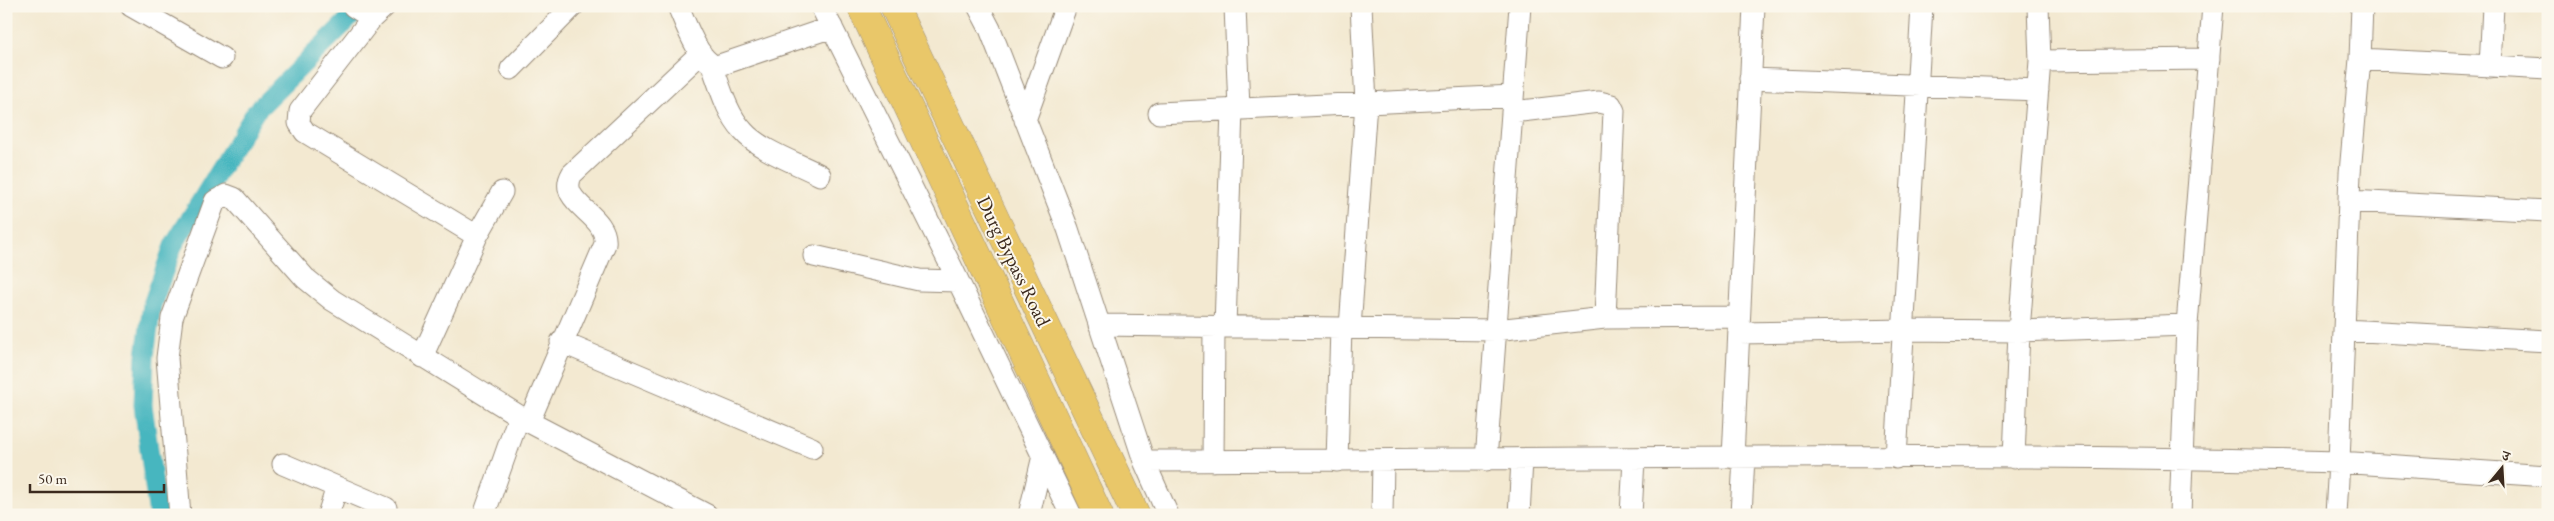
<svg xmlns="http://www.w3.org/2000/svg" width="2554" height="521" font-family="'EB Garamond','Noto Serif Devanagari',serif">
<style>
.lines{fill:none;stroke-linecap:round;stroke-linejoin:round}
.canal{stroke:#47b6bf;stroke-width:19}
.minor-casing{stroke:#978a78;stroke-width:23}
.highway-casing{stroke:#978a78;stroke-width:29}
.minor{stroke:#fff;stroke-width:21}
.highway{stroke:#e9c769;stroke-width:28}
.labels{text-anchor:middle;stroke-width:4;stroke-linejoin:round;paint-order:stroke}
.street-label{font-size:20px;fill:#3b2a1e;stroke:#fbf7ec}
</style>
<rect width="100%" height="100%" fill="#fbf7ec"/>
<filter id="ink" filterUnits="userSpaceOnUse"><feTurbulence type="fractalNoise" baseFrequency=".02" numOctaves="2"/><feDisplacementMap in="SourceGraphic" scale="10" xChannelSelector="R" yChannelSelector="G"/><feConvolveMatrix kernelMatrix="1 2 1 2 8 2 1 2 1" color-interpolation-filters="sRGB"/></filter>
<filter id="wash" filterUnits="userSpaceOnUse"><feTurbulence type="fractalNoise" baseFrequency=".0096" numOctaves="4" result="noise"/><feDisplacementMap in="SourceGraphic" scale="20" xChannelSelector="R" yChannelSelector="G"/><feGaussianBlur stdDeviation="1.12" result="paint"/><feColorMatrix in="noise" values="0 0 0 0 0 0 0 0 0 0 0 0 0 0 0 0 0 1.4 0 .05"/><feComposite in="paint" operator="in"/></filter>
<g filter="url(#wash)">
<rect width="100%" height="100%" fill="#f3e9d1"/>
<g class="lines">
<path class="canal" d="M158,515L143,405L145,356L152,305L173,246L256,111L352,16"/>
</g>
</g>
<g filter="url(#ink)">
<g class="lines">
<defs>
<path id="minor" d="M131,6L222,58
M353,6L372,18
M385,6L372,18L300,111L299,123L305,132L477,236
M678,6C685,22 699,63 717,66L832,27
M821,6L951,266L1071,515
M978,6L990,29L1068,229L1144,461L1168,515
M1235,6L1239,109
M2362,6L2360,59L2350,173L2339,462L2548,476
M2360,59L2548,69
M2040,61L2209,59
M712,65C720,87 727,114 743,131C759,150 797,163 820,175
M2490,67L2493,6
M511,69L573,6
M1750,79L2038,90
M1512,112L1599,102L1611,105L1614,111L1605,318
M1159,113L1513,96
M1025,120L1066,6
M2349,201L2548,211
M814,256L919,280L958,281
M1099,325L1496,330L1605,318L1739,317
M1225,327L1232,109
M1350,328L1366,103L1361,6
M2344,330L2548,341
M1739,333L1904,330L2019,331L2187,325
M561,342L812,448
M422,357L477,236L502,192
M529,422L605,244C609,214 555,203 572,174L701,53
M1733,458L1754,6
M1896,458L1922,6
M2014,458L2019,331L2040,61L2038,6
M1486,460L1520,6
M1144,461C1542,460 1941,451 2339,462L2336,515
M1213,461L1214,327
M1337,461L1341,328
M283,464L386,508
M180,515L167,358L172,318L215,201L226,195L234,198L305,278L332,300L529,422L707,515
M328,515L337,487
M484,515L519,416
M1029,515L1043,456
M1382,515L1383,461
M1519,515L1522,460
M1631,515L1634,459
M1741,515L1744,457
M2180,515L2187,325L2213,6"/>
<path id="highway" d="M861,6L1099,515
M894,6L1136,515"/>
</defs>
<use href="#minor" class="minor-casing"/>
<use href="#highway" class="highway-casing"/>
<use href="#minor" class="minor"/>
<use href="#highway" class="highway"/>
</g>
</g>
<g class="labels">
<g class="street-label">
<text transform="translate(1014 261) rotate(64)" y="7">Durg Bypass Road</text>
</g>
</g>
<rect width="2554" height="521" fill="none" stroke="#fbf7ec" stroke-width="25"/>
<g transform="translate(2502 468) rotate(18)" stroke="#fbf7ec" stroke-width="4" paint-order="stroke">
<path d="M0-4L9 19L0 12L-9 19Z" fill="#3b2a1e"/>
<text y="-8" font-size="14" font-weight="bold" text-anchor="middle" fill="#3b2a1e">उ</text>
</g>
<path d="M30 484v8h134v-8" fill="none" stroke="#3b2a1e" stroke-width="2.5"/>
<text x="38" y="484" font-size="15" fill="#3b2a1e" stroke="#fbf7ec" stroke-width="4" paint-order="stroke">50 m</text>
</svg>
